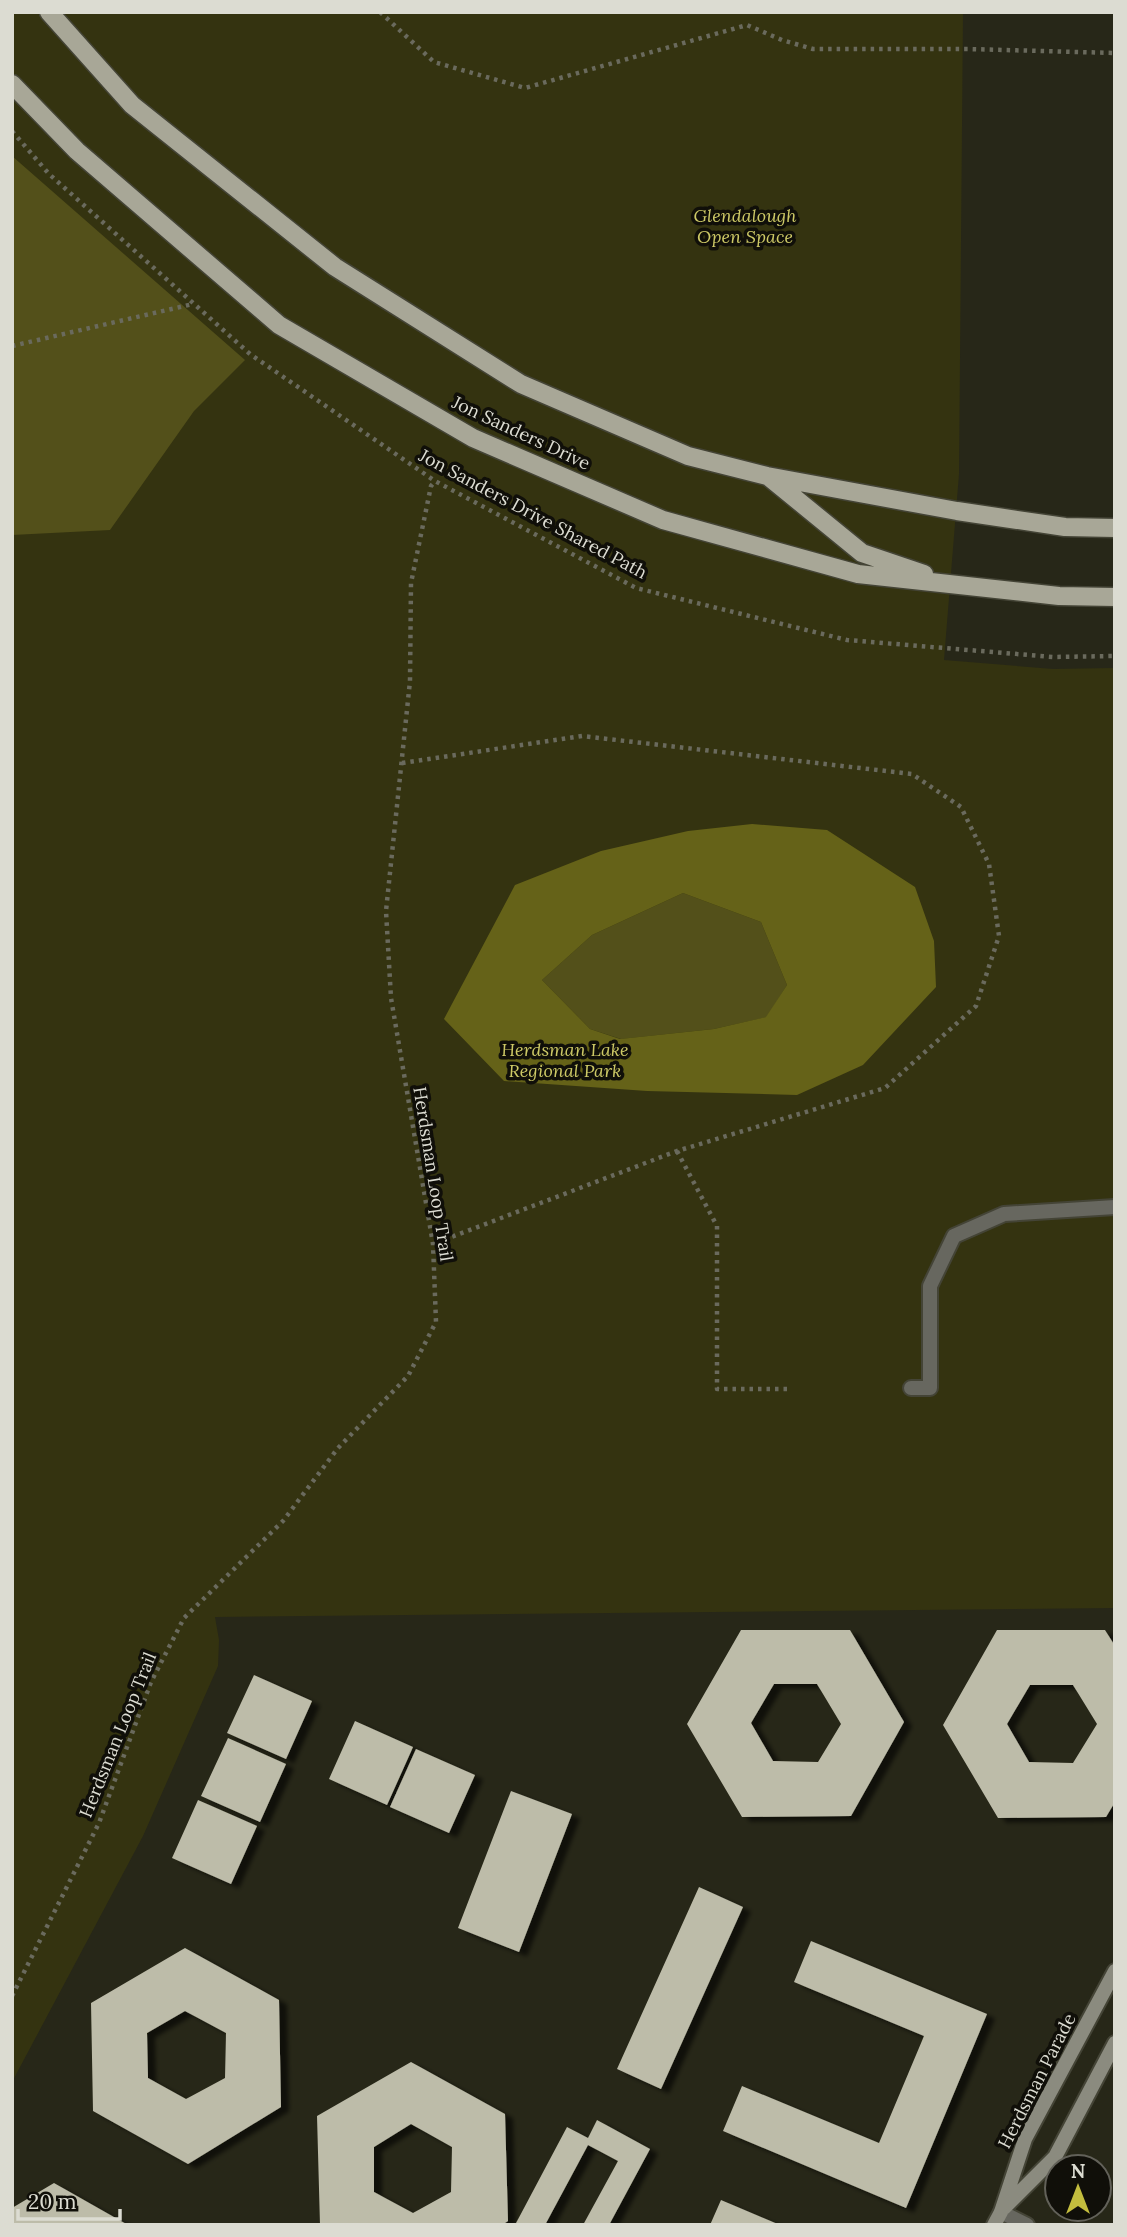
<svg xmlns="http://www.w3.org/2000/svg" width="1127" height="2237" font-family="Lora,serif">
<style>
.green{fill:#343310}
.forest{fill:#53501a}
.water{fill:#656218;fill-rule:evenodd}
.building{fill:#bdbca9;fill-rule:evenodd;filter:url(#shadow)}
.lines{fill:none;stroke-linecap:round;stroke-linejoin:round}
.service-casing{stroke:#444436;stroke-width:18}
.minor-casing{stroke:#444436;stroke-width:18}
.secondary-casing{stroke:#444436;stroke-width:18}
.primary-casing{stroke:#444436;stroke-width:21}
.path{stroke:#6a6a5d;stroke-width:4.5;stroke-dasharray:3.5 5;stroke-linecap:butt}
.service{stroke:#67675f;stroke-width:14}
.minor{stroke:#67675f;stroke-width:14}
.secondary{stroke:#8b8b7f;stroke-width:14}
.primary{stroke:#a8a797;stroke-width:18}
.labels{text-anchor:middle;stroke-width:7;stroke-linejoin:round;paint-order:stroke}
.park-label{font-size:18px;font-style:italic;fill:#cdc966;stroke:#100f09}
.street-label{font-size:18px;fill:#dcdcd2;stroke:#100f09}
</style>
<defs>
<filter id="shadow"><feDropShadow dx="8" dy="4.5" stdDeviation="2" flood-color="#0009"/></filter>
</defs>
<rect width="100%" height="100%" fill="#272718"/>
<path class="green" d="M12,12H963L959,474L944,660L1053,669L1115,668V1608L215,1617L219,1640L218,1666L143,1836L12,2082Z"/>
<path class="forest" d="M12,156L245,360L194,411L110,530L12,535Z
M683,893L761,922L787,985L767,1017L714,1029L621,1039L590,1029L542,980L592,935Z"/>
<path class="water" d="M752,824L827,830L915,887L934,941L936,987L863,1065L797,1095L647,1091L504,1081L444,1019L515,885L601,851L688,831ZM683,893L761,922L787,985L766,1017L714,1029L620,1039L590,1029L542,980L592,935Z"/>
<path class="building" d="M741,1630H850L904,1722L851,1816L742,1817L687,1724ZM774,1684H817L841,1724L818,1762L773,1761L751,1723Z
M997,1630H1105L1115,1646V1802L1106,1817L998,1818L943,1725ZM1030,1685H1073L1097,1724L1073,1763L1029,1762L1007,1724Z
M254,1675L312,1701L286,1759L227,1733Z
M355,1721L413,1747L387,1805L329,1779Z
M228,1738L286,1764L260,1822L201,1796Z
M416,1749L475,1775L449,1833L390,1807Z
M511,1791L572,1814L519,1952L458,1928Z
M198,1800L257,1826L231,1884L172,1858Z
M699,1887L743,1907L661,2089L617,2069Z
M811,1941L987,2014L906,2208L723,2131L742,2086L879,2143L924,2036L794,1982Z
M185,1948L279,2000L281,2107L188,2164L93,2111L91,2003ZM185,2011L226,2033L225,2078L186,2099L148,2078L147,2033Z
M411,2062L505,2114L508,2221L502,2225H320L317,2116ZM411,2124L452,2147L451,2192L413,2213L374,2192V2147Z
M597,2120L650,2149L609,2225H583L618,2161L588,2145L545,2225H515L567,2127L588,2138Z
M54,2183L128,2225H12V2208Z
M721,2200L780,2225H710Z"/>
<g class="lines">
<defs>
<path id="service" d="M911,1388H930V1286L954,1236L1004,1214L1115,1207"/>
<path id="minor" d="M1001,2212L1027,2225"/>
<path id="secondary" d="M1004,2208L1055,2157L1115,2043
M994,2225L1001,2212L1025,2139L1115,1971"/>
<path id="primary" d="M49,12L132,105L335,267L521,384L688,456L767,476L957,511L1065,527L1115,528
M12,84L77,151L279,325L473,438L663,520L858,574L1059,596L1115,597
M769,477L862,553L924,574"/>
</defs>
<use href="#service" class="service-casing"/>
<use href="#minor" class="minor-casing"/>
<use href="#secondary" class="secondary-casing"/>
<use href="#primary" class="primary-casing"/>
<path class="path" d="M380,12L434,62L525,88L747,25L782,40L813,49H968L1115,53
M12,131L49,174L250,354L435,481L636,588L847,640L1053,657L1115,656
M12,346L193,304
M402,763L582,736L912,774L961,807L989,864L999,936L976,1006L885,1088L677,1151L433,1244
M677,1151L717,1226V1389H792
M12,1996L99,1823L151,1682L184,1618L283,1521L338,1448L408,1376L436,1322L433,1244L391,998L386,911L410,681L411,583L431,486L435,481"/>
<use href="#service" class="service"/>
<use href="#minor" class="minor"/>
<use href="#secondary" class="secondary"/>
<use href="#primary" class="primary"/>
</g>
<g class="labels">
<g class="park-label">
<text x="745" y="222">Glendalough<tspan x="745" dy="21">Open Space</tspan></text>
<text x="565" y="1056">Herdsman Lake<tspan x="565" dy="21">Regional Park</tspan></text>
</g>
<g class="street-label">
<text transform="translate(521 433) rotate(25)" y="6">Jon Sanders Drive</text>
<text transform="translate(533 514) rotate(28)" y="6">Jon Sanders Drive Shared Path</text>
<text transform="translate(433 1174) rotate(81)" y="6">Herdsman Loop Trail</text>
<text transform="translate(118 1735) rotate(-68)" y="6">Herdsman Loop Trail</text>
<text transform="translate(1037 2081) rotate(-63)" y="6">Herdsman Parade</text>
</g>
</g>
<rect width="1127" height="2237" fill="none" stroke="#dcdcd2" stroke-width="28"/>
<g transform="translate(1078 2188)"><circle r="33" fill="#100f09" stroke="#626159" stroke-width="2"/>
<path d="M0-5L12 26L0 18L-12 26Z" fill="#c3bd3e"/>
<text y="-10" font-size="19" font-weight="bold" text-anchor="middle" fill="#dcdcd2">N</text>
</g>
<path d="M18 2209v10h102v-10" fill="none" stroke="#dcdcd2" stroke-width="3.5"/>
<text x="28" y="2209" font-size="21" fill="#dcdcd2" stroke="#100f09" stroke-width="5" paint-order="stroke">20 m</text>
</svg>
